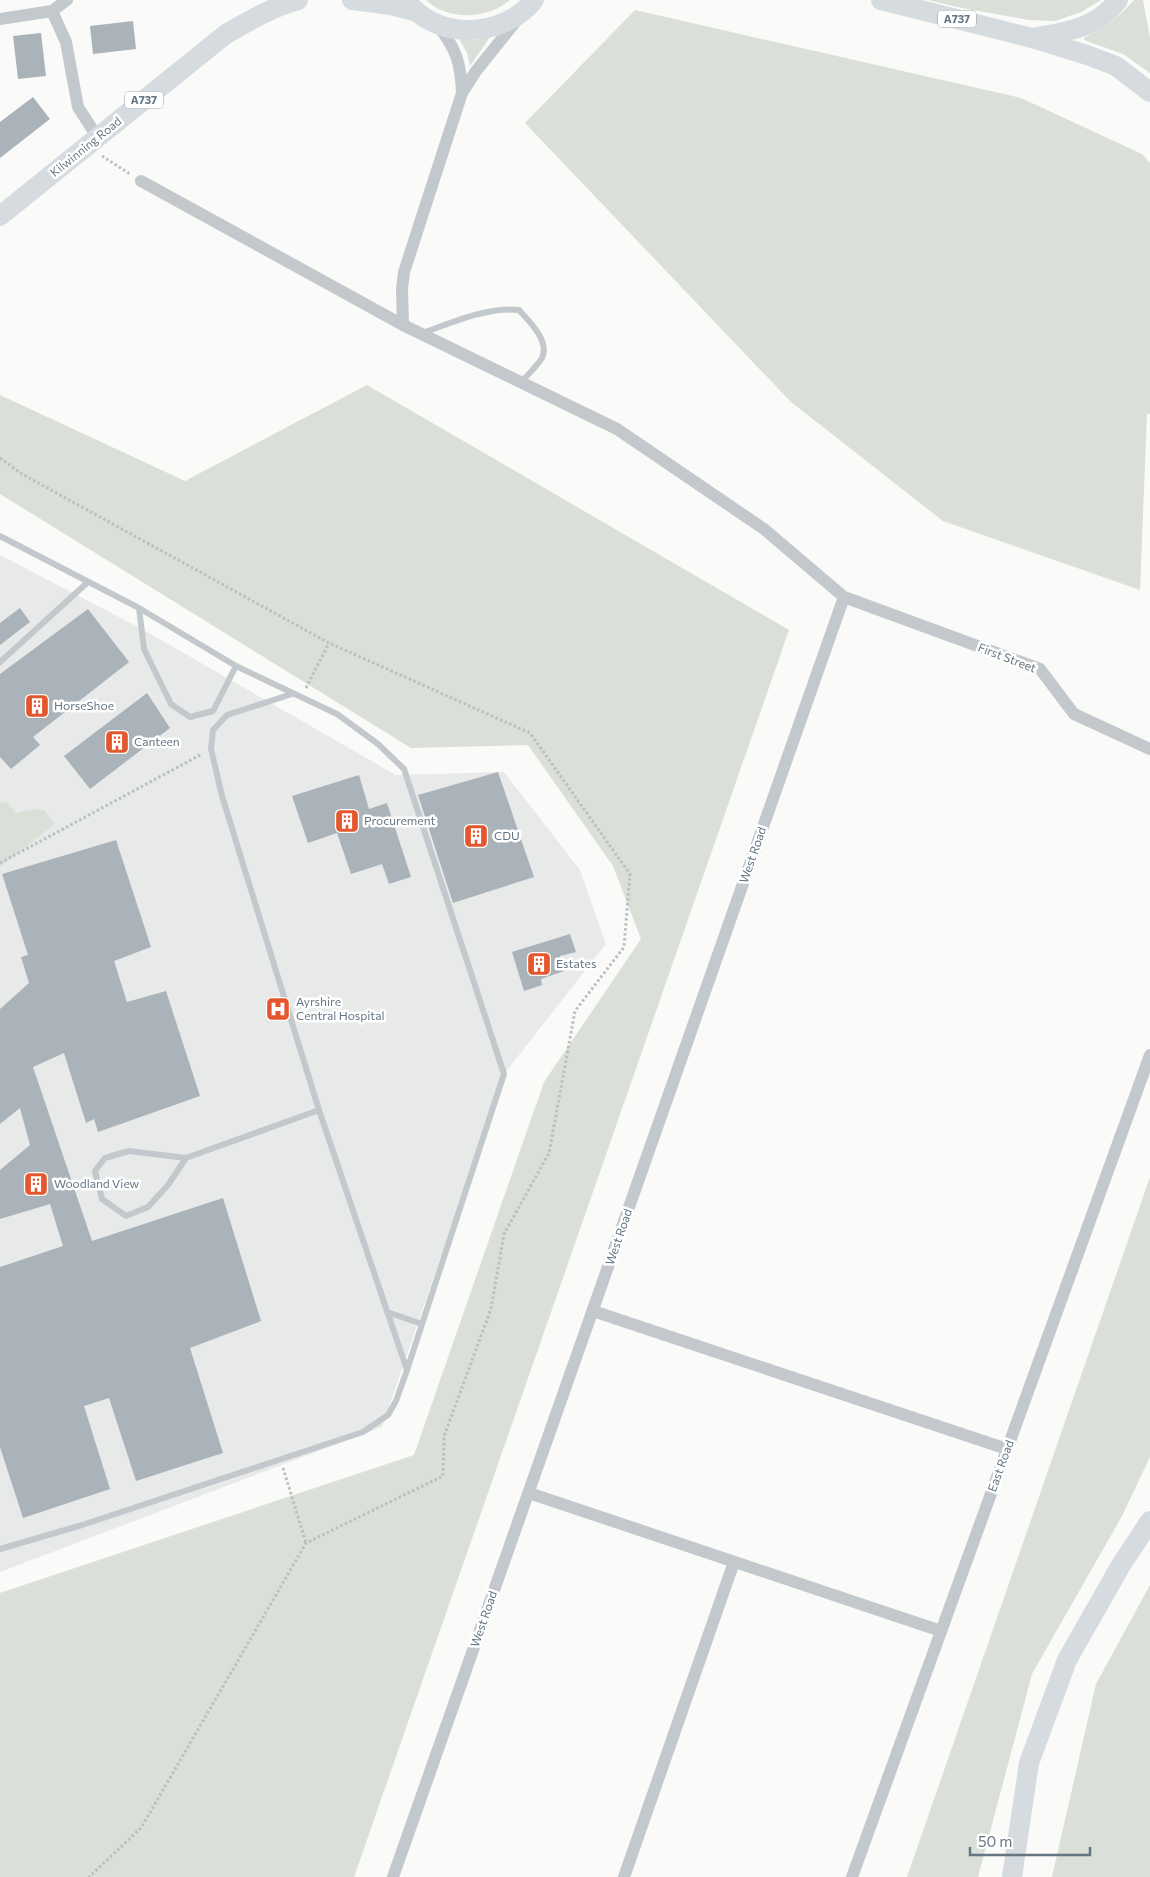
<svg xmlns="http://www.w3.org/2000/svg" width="1150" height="1877" font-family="Commissioner,sans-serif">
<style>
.built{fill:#e8e9e9}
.green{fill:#dadfd7}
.building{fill:#aab3b9}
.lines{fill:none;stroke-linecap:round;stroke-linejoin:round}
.path{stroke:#bbbfc2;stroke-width:3;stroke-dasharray:2.5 2.5;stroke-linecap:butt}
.service{stroke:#c3c8cc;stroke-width:6}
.minor{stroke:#c3c8cc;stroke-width:12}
.primary{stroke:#d6dbdf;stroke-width:20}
.labels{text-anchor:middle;stroke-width:5;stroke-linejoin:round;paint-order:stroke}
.shield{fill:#fff;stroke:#939fa8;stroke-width:1}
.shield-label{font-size:11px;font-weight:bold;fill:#657683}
.street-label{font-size:12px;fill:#657683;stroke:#fff}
.poi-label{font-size:12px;fill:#657683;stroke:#fff;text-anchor:start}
</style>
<rect width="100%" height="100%" fill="#fafaf8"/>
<path class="built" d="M0,555L140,628L396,775L504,772L580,870L606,944L504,1074L382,1427L0,1572Z"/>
<path class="green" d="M426,0H510C492,16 461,20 439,9C434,7 430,3 426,0Z
M928,0H1101L1081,12L1055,21L1029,20L962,8Z
M1134,0H1143L1150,38V73L1123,54L1084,40L1085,37C1105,28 1119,17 1134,0Z
M635,10L1021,98L1142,154L1150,163V414H1147L1140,590L943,521L791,402L525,123Z
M490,37L470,66L467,53L459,39L475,40Z
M367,385L789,630L354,1877H0V1593L414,1455L544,1082L641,939L613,866L528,745L411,748L0,494V395L185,481Z
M7,802L16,813L36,809L44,810L55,824L0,867V803Z
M1150,1177V1457L1122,1516L1032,1674L978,1877H907Z
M1150,1585V1877H1052L1096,1684Z"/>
<path class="building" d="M133,21L136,49L93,54L90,26Z
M41,33L46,76L18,79L13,36Z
M33,97L50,119L0,158V122Z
M20,608L30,622L0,645V623Z
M88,609L129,662L33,737L40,745L11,769L0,757V674Z
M147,693L170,728L90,789L64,756Z
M498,772L534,877L453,903L418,795Z
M359,775L369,809L387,803L411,877L389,884L382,864L351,874L337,833L308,843L292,796Z
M116,840L151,947L114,961L127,1002L166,991L200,1096L98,1132L94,1119L86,1123L64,1053L33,1067L92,1241L223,1198L261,1321L190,1348L223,1453L136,1481L109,1398L84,1406L110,1489L23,1518L0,1447V1267L63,1246L50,1204L0,1219V1170L30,1145L20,1108L0,1124V1009L29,983L21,957L28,955L2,874Z
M570,934L576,952L560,956L564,971L541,979L542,985L524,991L512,952Z"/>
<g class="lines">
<path class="path" d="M102,156L130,174
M0,458L22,474L329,643L530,733L630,874L624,947L575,1011L549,1153L504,1234L491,1309L444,1436L443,1476L306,1543L141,1828L89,1877
M306,688L329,643
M0,863L202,754
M283,1468L306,1543"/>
<path class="service" d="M423,333C450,323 490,306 519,310C529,321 550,341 542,358C537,366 528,375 521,382
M0,536L139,608L236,666L337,714L378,744L404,769L504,1074L407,1370L396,1401L388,1415L363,1432L82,1525L0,1549
M139,608L144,649L171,704L190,717L213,711L236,666
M0,662L88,582
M292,694L227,715L213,730L211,749L222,796L319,1110L407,1370
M186,1158L168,1185L148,1207L126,1216L102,1199L95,1171L105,1158L129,1151L186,1158L319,1110
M387,1312L422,1324"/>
<path class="minor" d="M52,11L66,42L78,107L98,138
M0,19L52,11L67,0
M517,20L476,71L462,93L404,272L402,289L403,325L617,429L764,529L844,597L1040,669L1074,714L1150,749
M437,25C456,47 461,64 462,93
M141,181L403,325
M593,1311L1007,1449
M529,1493L941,1631
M393,1877L844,597
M624,1877L734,1562
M852,1877L1150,1055"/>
<path class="primary" d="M352,0L391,5L414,11
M406,0C436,41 503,39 534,0
M881,0L1032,38L1087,55L1116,66L1150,92
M1037,37C1068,32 1098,27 1118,0
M0,216L226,34C249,21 272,7 298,0
M1012,1877L1029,1763L1067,1660L1121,1565L1150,1521"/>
</g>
<defs>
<symbol id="building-square" viewBox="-11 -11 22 22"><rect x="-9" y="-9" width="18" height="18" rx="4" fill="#e4572e" stroke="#fff"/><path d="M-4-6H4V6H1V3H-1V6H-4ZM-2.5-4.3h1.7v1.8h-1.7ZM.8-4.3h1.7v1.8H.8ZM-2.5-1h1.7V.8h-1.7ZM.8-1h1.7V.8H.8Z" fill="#fff"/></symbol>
<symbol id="hospital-square" viewBox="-11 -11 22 22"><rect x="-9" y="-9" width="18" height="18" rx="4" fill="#e4572e" stroke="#fff"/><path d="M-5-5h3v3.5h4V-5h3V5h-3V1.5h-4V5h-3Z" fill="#fff"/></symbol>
</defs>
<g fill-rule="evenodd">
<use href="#building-square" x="23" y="692" width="28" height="28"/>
<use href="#building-square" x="103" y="728" width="28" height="28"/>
<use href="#building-square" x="333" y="807" width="28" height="28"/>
<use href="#building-square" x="462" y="822" width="28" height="28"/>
<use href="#building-square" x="525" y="950" width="28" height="28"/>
<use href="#hospital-square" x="264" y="995" width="28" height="28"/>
<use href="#building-square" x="22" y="1170" width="28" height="28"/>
</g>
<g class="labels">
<g class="shield">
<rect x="938" y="10.5" width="38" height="17" rx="4"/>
<rect x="125" y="91.5" width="38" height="17" rx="4"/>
</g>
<g class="shield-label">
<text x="957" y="23">A737</text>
<text x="144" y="104">A737</text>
</g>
<g class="street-label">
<text transform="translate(86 147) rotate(-39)" y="4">Kilwinning Road</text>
<text transform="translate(1007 658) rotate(21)" y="4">First Street</text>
<text transform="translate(753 855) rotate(-71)" y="4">West Road</text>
<text transform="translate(619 1237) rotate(-71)" y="4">West Road</text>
<text transform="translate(1001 1466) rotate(-70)" y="4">East Road</text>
<text transform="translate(484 1619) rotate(-71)" y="4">West Road</text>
</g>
<g class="poi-label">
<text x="54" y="710">HorseShoe</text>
<text x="134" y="746">Canteen</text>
<text x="364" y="825">Procurement</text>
<text x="494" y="840">CDU</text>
<text x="556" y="968">Estates</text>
<text x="296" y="1006">Ayrshire<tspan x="296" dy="14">Central Hospital</tspan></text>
<text x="54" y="1188">Woodland View</text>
</g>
</g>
<path d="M970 1847v8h120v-8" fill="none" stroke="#657683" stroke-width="2.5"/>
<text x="978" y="1847" font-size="15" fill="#657683" stroke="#ffffff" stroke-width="4" paint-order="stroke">50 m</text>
</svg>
